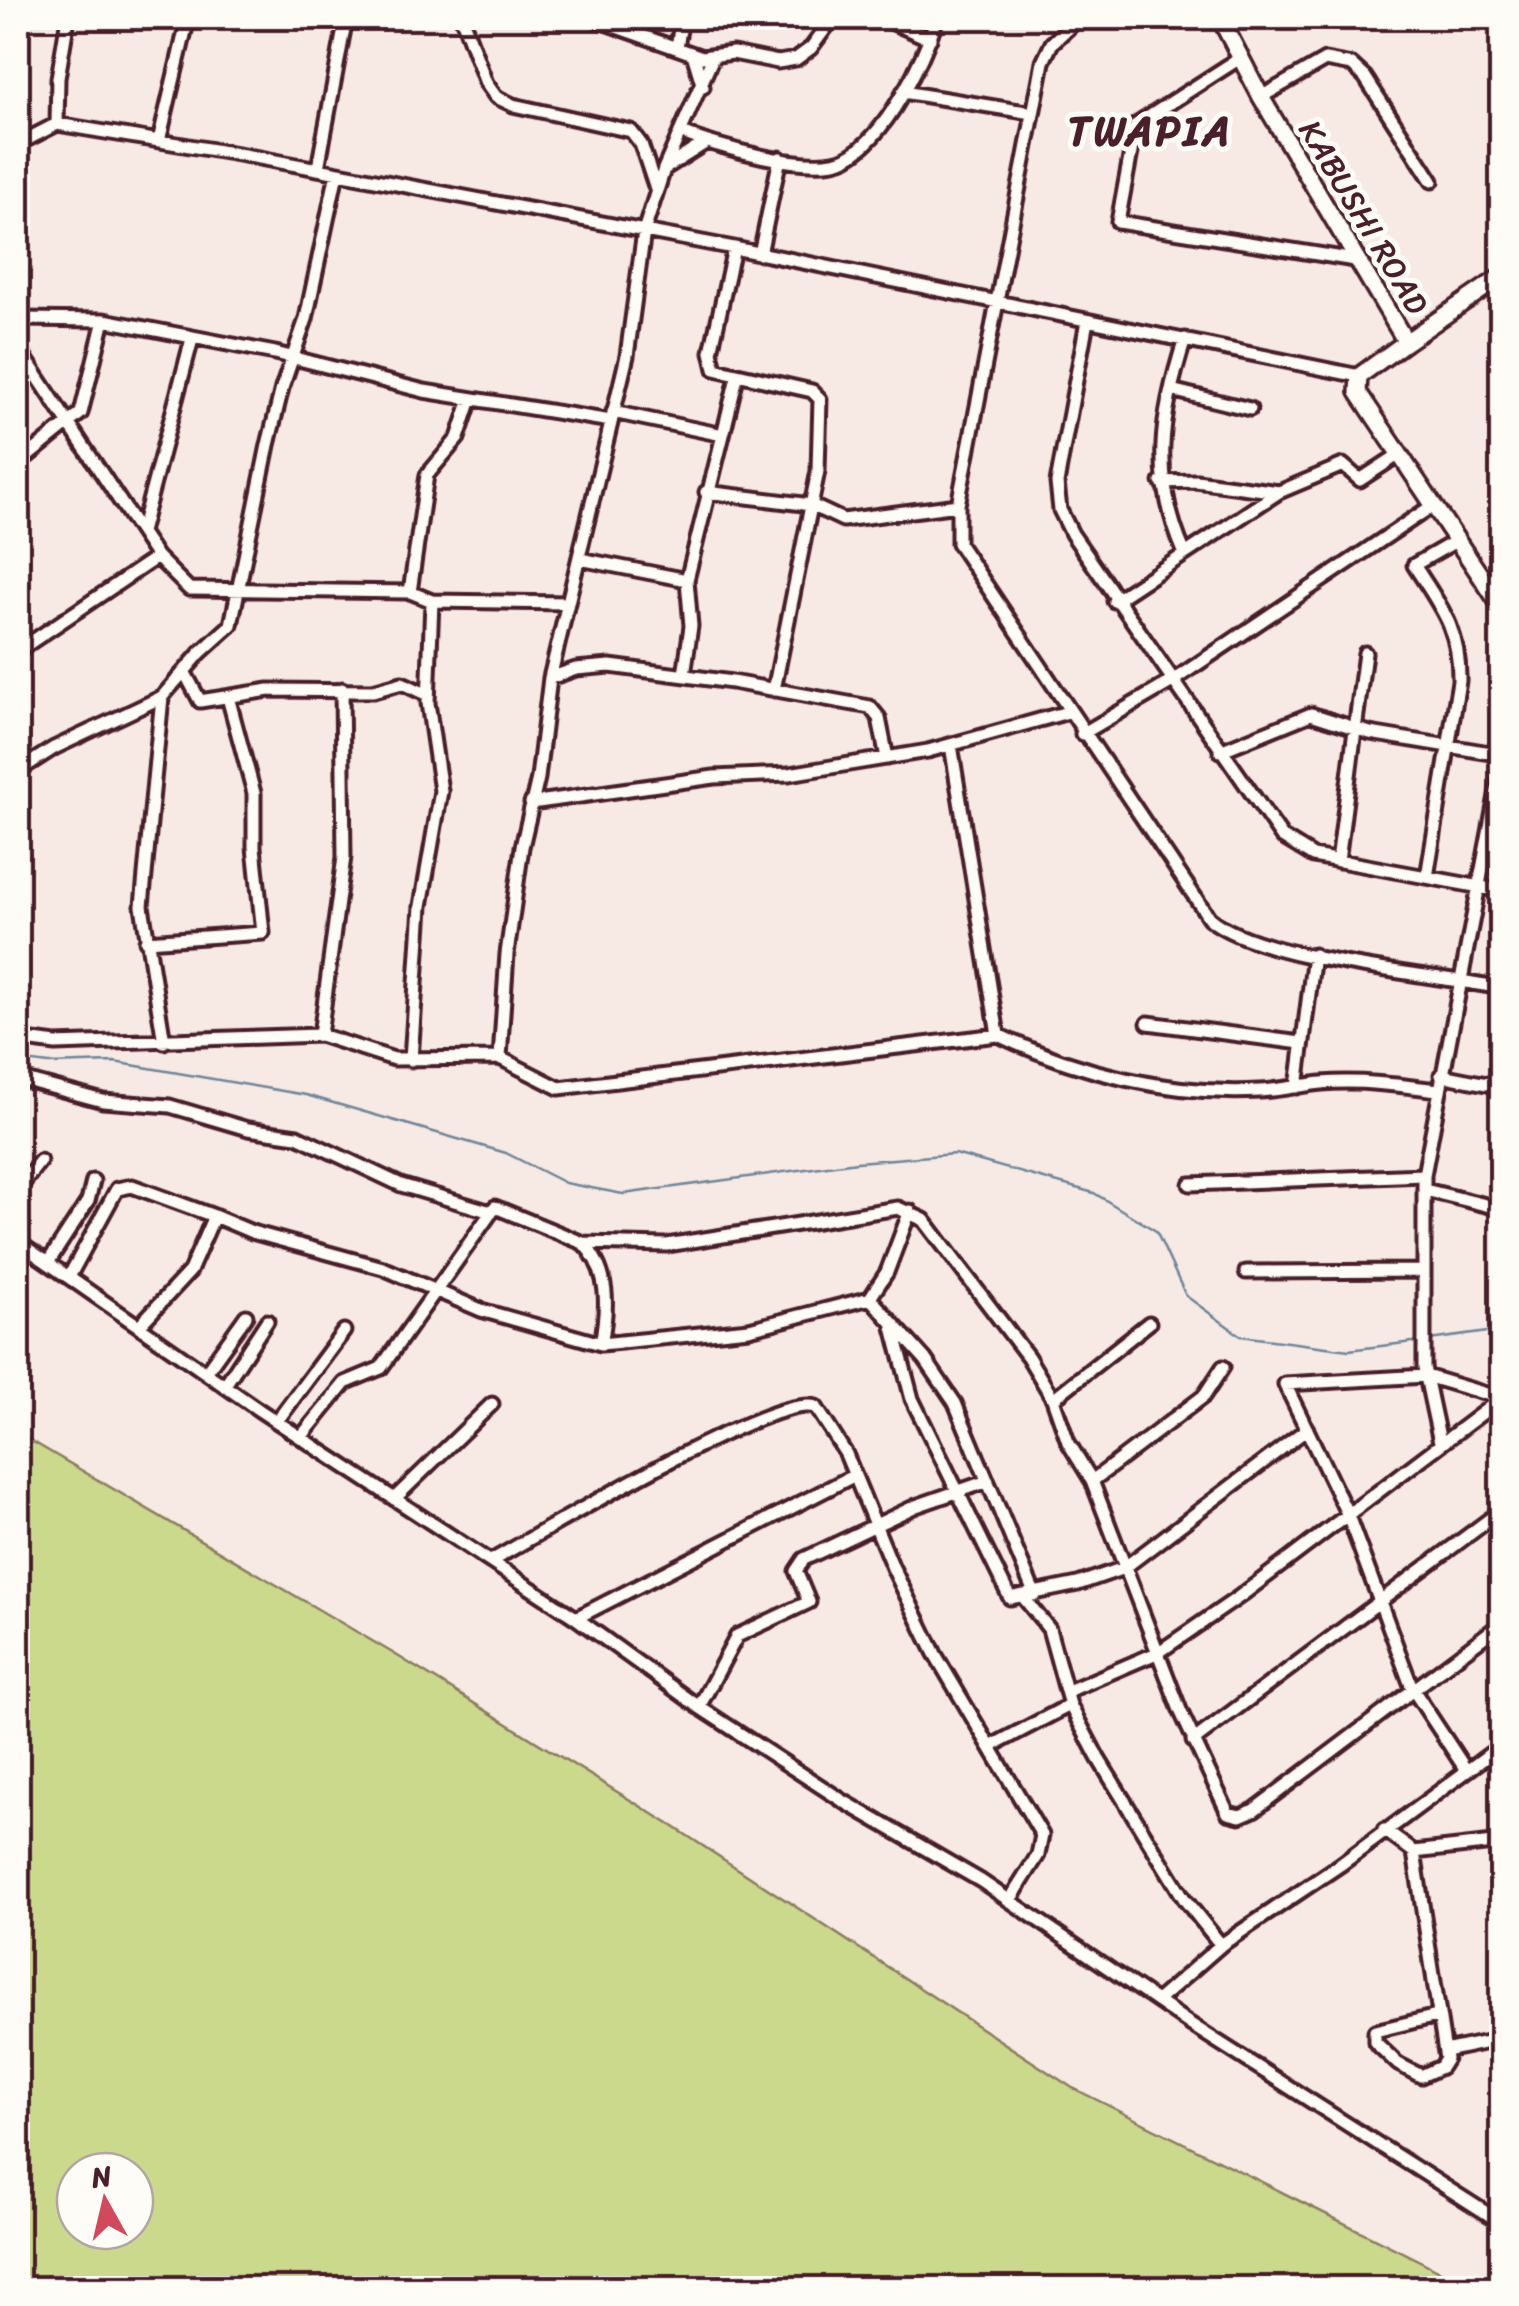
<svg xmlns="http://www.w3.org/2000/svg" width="1519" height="2306" font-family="Sriracha,sans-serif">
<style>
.green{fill:#cbd98c;stroke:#8a7c5c;stroke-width:2.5;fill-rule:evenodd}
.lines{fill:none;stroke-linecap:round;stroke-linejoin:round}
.stream{stroke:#6d859b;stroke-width:2.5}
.minor-casing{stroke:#4a1f2b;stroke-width:19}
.secondary-casing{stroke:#4a1f2b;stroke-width:22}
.minor{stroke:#fdfcf7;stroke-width:11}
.secondary{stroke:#fdfcf7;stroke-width:15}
.labels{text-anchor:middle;stroke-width:10;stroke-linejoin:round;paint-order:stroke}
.street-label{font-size:32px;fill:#4a1f2b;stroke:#fdfcf7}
.district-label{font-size:42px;font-weight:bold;letter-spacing:2.5px;fill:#4a1f2b;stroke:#fdfcf7}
</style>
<rect width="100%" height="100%" fill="#f7eae4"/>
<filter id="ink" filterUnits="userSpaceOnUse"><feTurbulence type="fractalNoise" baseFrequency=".01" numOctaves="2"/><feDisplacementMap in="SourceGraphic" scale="20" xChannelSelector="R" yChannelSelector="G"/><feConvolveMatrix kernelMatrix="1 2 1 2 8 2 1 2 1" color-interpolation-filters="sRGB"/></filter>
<g filter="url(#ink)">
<path class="green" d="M18,1433L396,1655L674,1827L1071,2087L1442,2272L1463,2288H18ZM75,2171H135V2231H75Z"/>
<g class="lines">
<path class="stream" d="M18,1060L49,1064L114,1062L306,1095L506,1153L565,1183L623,1194L857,1162L955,1154L1094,1193L1156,1231L1186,1296L1241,1336L1349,1350L1421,1341
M1429,1340L1502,1330"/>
<defs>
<path id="minor" d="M462,18L486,83L496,97L513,105L631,131L641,144L656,189
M591,18L702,57L733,53L778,62L796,59L811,48L833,18
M882,18L930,39
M1079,18L1052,43L1043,62L958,505V543L1209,918C1258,960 1430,974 1502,988
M677,47L682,18
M693,54L703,87
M1240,58L1136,125L1118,222L1355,260
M903,92L1032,113
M1261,97L1325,60L1352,65L1365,77L1432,181
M57,124L58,78L68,18
M680,132C713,146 813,175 846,158C887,137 923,60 937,18
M159,141L188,18
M18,144L57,124L244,155L734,248L1359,376
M318,168L346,18
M664,169L705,143
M734,248L711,352L715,369L812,391L820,399L818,471L774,690
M760,254L780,158
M18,319L104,320L275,353L424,391L611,421
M1087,321L1057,483L1060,510L1072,534L1282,837L1313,856L1502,891
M18,347L157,557L18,651
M1171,390L1250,409
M613,412L723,435L687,580L691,626L684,675
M723,435L737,377
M18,464L81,413L104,320
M1161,482L1196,481L1279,492
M706,492L811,505L843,520L958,505
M141,532L192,339
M1185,554C1151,477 1160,417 1185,339
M157,557L189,589L410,592L432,601L568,603
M580,559L687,580
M410,592L427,475L458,438L471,399
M1114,601L1279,492L1343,465L1360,480L1398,455
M185,673L200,701L269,690L373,691L402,683L428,695
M550,678L576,669L610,666L732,682L870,707L879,718L887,758
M162,697L142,906L164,1042
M1082,734L1171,682L1432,506
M951,745L998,1035
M1220,751L1311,714L1370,733L1502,755
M18,771L54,748L162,697L200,653L231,625L268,445L282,388L306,319L337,173
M531,803L714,777L789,774L928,751L1068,712
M1338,861L1365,653
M1427,877L1459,681C1460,629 1441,607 1414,565L1456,541
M146,941L263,933L254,847V793L228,697
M1148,1023L1301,1043
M320,1035L344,857L342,689
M18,1039L56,1044L320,1035L394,1059L500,1058L559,1088L998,1035C1078,1073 1171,1096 1260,1091C1281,1090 1301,1085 1322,1083C1361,1080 1399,1085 1438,1090
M500,1058L507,954L522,847L538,778L550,678L627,356L644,231L664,169L713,57
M411,1060L421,906L441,791L428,703L432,601
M1441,1075L1502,1087
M18,1078L103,1101L170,1106L248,1129L297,1136L401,1185L491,1212
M1297,1087L1314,955
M1190,1184L1424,1175
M18,1190L40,1161
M1425,1190L1502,1209
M214,1216L252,1232L383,1268L481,1310L601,1344L749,1329L870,1298L887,1272L910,1211
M18,1242L259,1410L576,1618L699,1707L843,1801L981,1881L1190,2024L1502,2223
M583,1243C610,1271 608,1307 601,1344
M49,1261L88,1201L93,1181
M1246,1272L1424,1271
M70,1275L117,1189L132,1186L214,1216L190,1271L139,1326
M870,1298L925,1359L955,1403L1035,1595
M893,1327L912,1399L1010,1598L1078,1584L1124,1568L1307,1429
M206,1372L246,1316
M225,1385L267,1321
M1053,1399L1149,1323
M277,1421L344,1331
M301,1437L345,1383L381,1368L495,1207L583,1243L667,1245L898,1208L924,1220L1028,1357L1053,1399L1068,1442L1092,1481L1180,1710L1228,1813L1240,1816L1254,1810L1502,1623
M1440,1442L1424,1367V1175L1502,764
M1092,1481L1204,1396L1223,1367
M394,1499L492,1404
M491,1561C544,1532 771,1393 816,1407L846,1454L893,1568L935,1654L1042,1835L1038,1855L1010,1900
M1024,1598L1049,1629L1070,1705L1098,1758L1185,1900L1221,1945
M576,1618L853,1476
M1068,1691L1159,1652L1239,1597L1502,1398
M699,1707L737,1636L809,1602L796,1571L804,1559L916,1506L988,1481
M1193,1741L1502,1510
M990,1747L1070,1705
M1466,1770L1412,1688L1347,1513L1285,1384L1426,1376L1500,1398
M1384,1830L1414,1852L1502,1842
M1414,1852L1446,2059L1441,2067L1421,2076L1398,2064L1375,2042V2031L1437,2016
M1157,2001L1221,1945L1340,1865L1502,1745
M1445,2051L1502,2039"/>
<path id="secondary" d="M1220,18L1261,97L1406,342L1502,276
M1406,342L1359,376L1358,392L1502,608"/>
</defs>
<use href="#minor" class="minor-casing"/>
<use href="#secondary" class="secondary-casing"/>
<use href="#minor" class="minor"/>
<use href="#secondary" class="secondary"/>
</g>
</g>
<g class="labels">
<g class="street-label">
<text transform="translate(1364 217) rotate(59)" y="11">KABUSHI ROAD</text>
</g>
<g class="district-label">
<text x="1150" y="145">TWAPIA</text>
</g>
</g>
<rect width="1519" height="2306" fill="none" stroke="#fdfcf7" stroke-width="60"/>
<rect x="30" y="30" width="1459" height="2246" fill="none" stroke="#4a1f2b" stroke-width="4" filter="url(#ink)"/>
<g transform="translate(105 2201) rotate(352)"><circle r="48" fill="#fdfcf7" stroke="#b5a4a5" stroke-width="2.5"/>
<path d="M0-8L18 38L0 25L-18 38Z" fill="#d1495b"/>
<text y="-15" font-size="28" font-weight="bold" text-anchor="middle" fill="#4a1f2b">N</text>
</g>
</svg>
